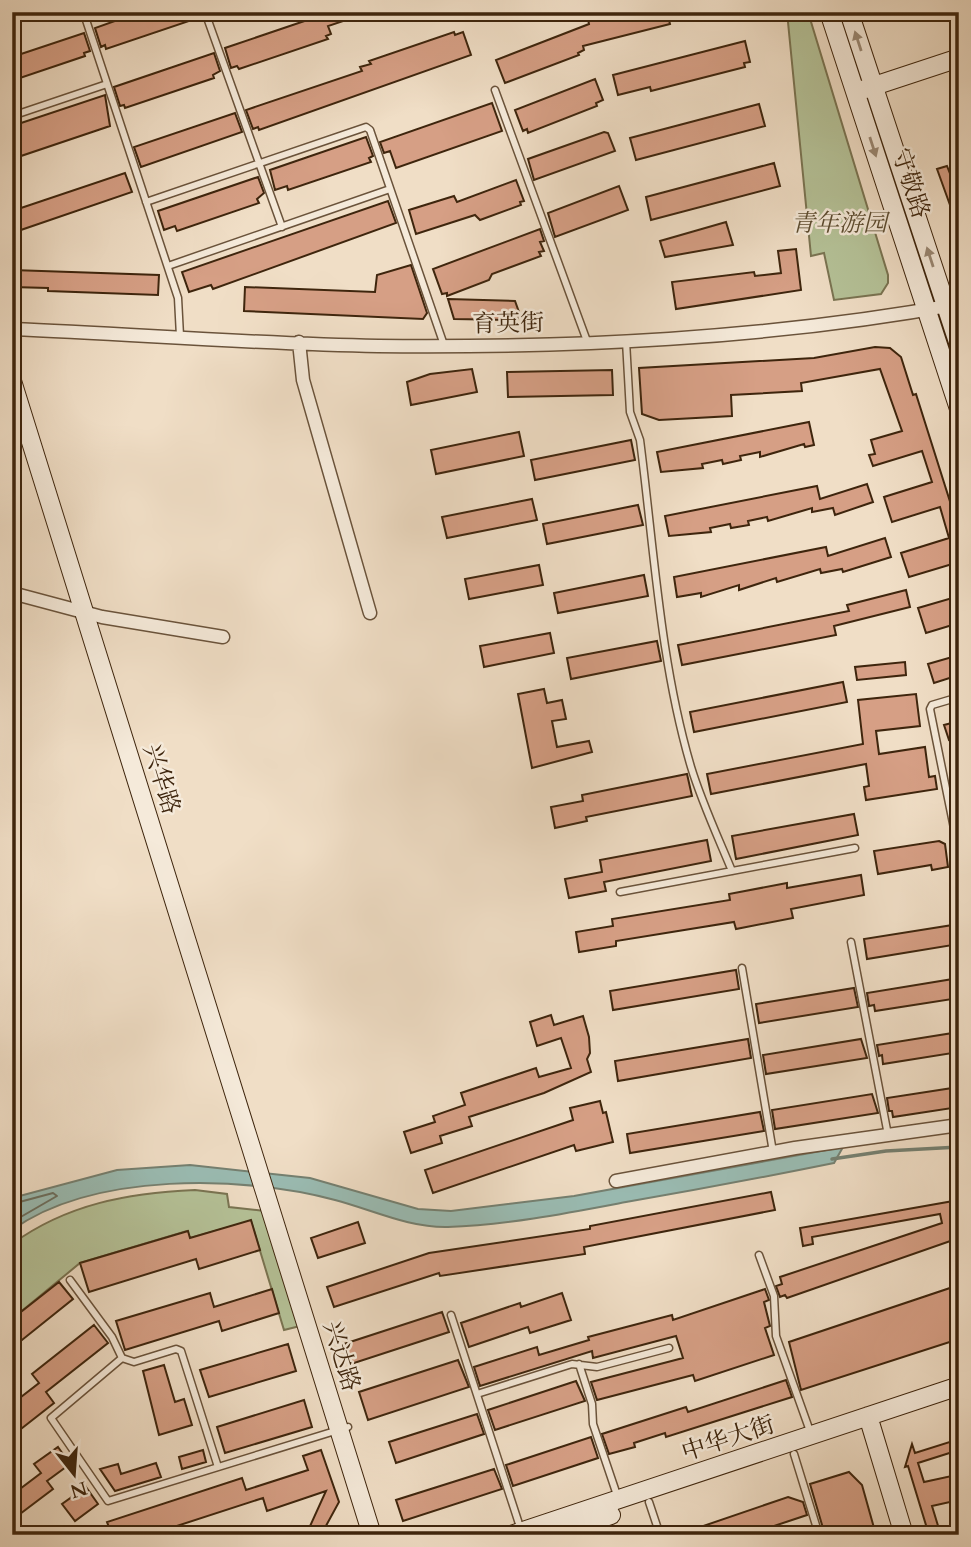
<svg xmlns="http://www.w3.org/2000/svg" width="971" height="1547" font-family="Cardo,'Noto Serif SC',serif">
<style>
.green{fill:#b5c298;stroke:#7a7452;stroke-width:2}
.water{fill:#9abcb3;stroke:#758071;stroke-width:2}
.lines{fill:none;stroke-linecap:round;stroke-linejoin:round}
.shore{stroke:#6c7060;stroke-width:2}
.stream{stroke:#758071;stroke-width:3.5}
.building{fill:#d69f85;stroke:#3e250d;stroke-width:2}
.lane-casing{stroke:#6a533b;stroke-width:9}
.street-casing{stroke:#6a533b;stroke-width:15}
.secondary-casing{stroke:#3e250d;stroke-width:20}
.lane{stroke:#f5eada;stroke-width:6}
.street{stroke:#f5eada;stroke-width:12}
.secondary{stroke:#f5eada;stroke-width:18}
.oneway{fill:#9a8874}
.labels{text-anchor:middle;stroke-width:5;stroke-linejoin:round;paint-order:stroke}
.street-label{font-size:24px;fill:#3e250d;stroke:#f5eada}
.park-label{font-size:24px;font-style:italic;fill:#5c4c30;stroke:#f5eada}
</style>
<rect width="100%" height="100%" fill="#f0dec6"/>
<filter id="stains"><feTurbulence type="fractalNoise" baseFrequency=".00286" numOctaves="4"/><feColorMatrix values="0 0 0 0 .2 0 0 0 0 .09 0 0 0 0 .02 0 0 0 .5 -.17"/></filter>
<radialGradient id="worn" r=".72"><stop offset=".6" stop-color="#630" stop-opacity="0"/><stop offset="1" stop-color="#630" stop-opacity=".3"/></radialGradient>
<path class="green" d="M787,12H808L888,275V283L881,294L834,300L824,253L811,256Z
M195,1190L227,1194L229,1207L265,1211L300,1326L284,1330L251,1221L190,1238L187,1231L80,1263L12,1319V1244C67,1204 128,1193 195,1190Z"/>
<path class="water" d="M843,1147L834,1163C765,1177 696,1190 626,1202C568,1213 507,1225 448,1227C409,1228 373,1210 335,1200C243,1175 93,1172 12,1230V1198L117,1170L190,1165L310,1178L418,1209L451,1211L574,1196Z"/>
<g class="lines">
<path class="shore" d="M12,1204L53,1193L57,1196L12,1222"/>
<path class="stream" d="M832,1159L886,1151L959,1147"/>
</g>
<path class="building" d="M140,12H199L201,17L106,49L105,45L101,47L95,28Z
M331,12L364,14L328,26L331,34L326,36L328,39L239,69L237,66L231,68L225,48Z
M615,12H667L670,24L583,46L584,50L578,53L579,55L505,83L496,60L589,24L588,19Z
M454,32L455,35L463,32L471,55L259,130L258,127L253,129L246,110L362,71L360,67L371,64L369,61Z
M84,33L90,51L84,53L85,56L20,78L19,74L12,76V57Z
M745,41L750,62L744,63L745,67L651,91L650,87L618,95L613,75Z
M214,53L220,71L213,75L214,78L125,108L124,105L120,106L114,87Z
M595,79L603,100L596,103L597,106L528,133L527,129L523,131L515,110Z
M105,95L110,126L12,159V126Z
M492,103L502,131L396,168L390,151L384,153L380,142Z
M759,104L765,126L636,160L630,138Z
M235,113L242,132L141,167L134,147Z
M604,132L608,133L615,151L534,180L528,159Z
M366,137L373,156L369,158L371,162L288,190L287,186L275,190L270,170Z
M774,163L780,186L651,220L646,197Z
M947,166L951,176L959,174V230L937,169Z
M125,173L132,192L12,233V211Z
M258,177L264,193L257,199L259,203L177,231L175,226L164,230L158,211Z
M516,180L524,201L520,202L521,205L480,220L475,215L416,234L409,210L454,196L457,202Z
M619,186L628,210L555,237L548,213Z
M388,201L396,223L213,289L211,285L189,292L182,272Z
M726,222L733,245L665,257L660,241Z
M540,229L544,241L540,242L544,251L539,252L541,256L492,274L489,280L447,296V293L442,294L433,269Z
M796,249L801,290L676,309L672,282L754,272L755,276L781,273L778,251Z
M411,265L427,313L423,319L244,311L245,287L375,292L377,275Z
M12,270L159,275L158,295L48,291V288L12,287Z
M448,299L515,301L520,315L517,320L454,319Z
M875,347L890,348L901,357L913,395L916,394L959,530V562L909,577L901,553L949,538L940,507L892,522L884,497L932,482L922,451L873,466L869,455L875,454L871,440L902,431L880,369L801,383L802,391L731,395L732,416L659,420L642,414L639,368L814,358Z
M472,369L477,392L411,405L407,382L430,374Z
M612,370L613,395L508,397L507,372Z
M809,422L814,445L805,447L804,444L760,457V452L740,456L741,460L723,464L722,460L702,464L703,468L661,472L657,452Z
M519,432L524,456L436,474L431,450Z
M631,440L635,460L535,480L531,460Z
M867,484L873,502L835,515L833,508L812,512V508L768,521L767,517L748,521L749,525L731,528L730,524L710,528L711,532L669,536L665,516L817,486L820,499Z
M532,499L537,520L447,538L442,517Z
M638,505L643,525L547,544L543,524Z
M885,538L891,557L843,572L842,569L821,573L820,569L777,582L776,578L739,590V585L701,597V593L677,597L674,577L826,547L828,556Z
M539,565L543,585L469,599L465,579Z
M644,575L648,596L558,613L554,593Z
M906,590L910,607L834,626L836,635L682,665L678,645L849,611L847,605Z
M959,596V623L926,633L918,608Z
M550,633L554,653L484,667L480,646Z
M657,641L661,661L571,679L567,658Z
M959,655V675L934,683L928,664Z
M905,662L906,675L857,680L855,667Z
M843,682L847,702L694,732L690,712Z
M544,689L547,703L562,700L566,719L552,721L557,747L589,741L592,752L532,768L518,694Z
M916,694L920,726L876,731L879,754L925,747L929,777L935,776L937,789L866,800L864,787L869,786L866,764L711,794L707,774L863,744L858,700Z
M959,721V737L949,740L944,725Z
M687,774L692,796L586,817L587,821L555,828L551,807L583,801L582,795Z
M854,814L858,835L736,859L732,836Z
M707,840L711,861L604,882L606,891L569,898L565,879L602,872L600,860Z
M939,841L945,844L948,867L932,870L931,865L878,874L874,851Z
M861,875L864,895L791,909L793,918L736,929L734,922L616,941V946L579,952L576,932L613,926L612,919L730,900L729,894L787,883V888Z
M959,924V944L867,959L864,939Z
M736,970L739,989L613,1010L610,991Z
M959,978V998L875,1011L874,1005L869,1006L867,993Z
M854,988L858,1007L759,1023L756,1004Z
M551,1015L554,1025L583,1016L589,1037L590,1053L587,1059L591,1072L544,1093L469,1117L472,1126L440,1136L442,1143L411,1153L404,1132L435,1122L433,1116L465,1105L461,1093L536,1068L539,1077L571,1068L561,1038L537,1046L530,1022Z
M959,1032V1052L883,1064L882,1055L879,1056L877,1045Z
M748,1039L751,1058L618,1081L615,1061Z
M861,1039L867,1058L766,1074L763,1055Z
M959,1087V1107L893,1117L892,1111H889L887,1098Z
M872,1094L878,1113L775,1129L772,1110Z
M600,1101L603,1113L606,1112L613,1142L576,1151L574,1145L433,1193L425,1170L573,1120L570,1108Z
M760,1112L764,1131L630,1153L627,1134Z
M771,1192L775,1210L584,1247L585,1254L440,1276L439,1273L334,1307L327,1287L429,1253L590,1229V1226Z
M959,1200V1238L787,1298L785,1295L780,1297L776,1286L782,1284L780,1277L942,1223L940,1214L812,1237L813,1244L803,1246L800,1228Z
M251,1220L260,1250L199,1269L196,1259L89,1292L80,1263L188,1231L190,1238Z
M358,1222L365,1243L318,1258L311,1238Z
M59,1282L73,1299L12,1348V1319Z
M959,1285V1339L801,1390L789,1342Z
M272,1289L279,1313L222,1331L219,1321L125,1350L116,1321L210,1293L214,1307Z
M765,1289L769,1300L764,1302L770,1326L765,1328L774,1355L695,1381L693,1375L597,1400L591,1382L683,1358L676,1336L593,1358L592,1351L480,1386L474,1367L537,1347L539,1355L589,1340L588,1337L672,1315L673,1320Z
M562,1293L571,1320L530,1333L528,1327L469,1347L461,1323L520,1303L521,1307Z
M442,1312L449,1332L351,1364L344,1344Z
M94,1325L108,1343L46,1392L54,1403L12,1436V1404L39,1383L32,1374Z
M288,1344L296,1371L209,1397L200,1370Z
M458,1360L469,1387L368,1420L359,1392Z
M164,1365L175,1402L184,1399L192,1425L159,1435L143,1371Z
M786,1380L792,1397L666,1437L665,1433L634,1443L635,1447L609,1454L602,1434L686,1407L688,1412Z
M576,1381L585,1401L495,1430L488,1410Z
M304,1400L312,1427L225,1453L217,1427Z
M477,1414L484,1434L396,1463L389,1442Z
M591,1437L598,1458L513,1486L506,1465Z
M959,1439V1450L918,1463L924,1482L956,1475L959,1479V1500L932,1506L939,1529L959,1524V1535H929L908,1466L905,1467L912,1444L915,1453Z
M58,1447L70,1464L47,1481L53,1489L12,1520V1495L41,1473L34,1464Z
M203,1450L206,1462L182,1469L179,1457Z
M321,1450L339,1502L321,1535H306L326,1491L267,1511L263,1498L149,1535H112L107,1522L242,1478L246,1490L308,1470L303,1456Z
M156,1463L161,1477L115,1491L100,1469L118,1464L121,1474Z
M494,1469L502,1489L403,1521L396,1500Z
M849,1472L862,1485L876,1535H825L810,1484Z
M86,1487L98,1504L75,1521L62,1504Z
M788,1497L803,1502L807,1515L747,1535H677Z"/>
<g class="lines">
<defs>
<path id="lane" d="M205,12L282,227
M86,20L178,298L180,336
M495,90L587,341
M12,116L107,84
M146,202L366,127L370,130L444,345
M168,266L390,189
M626,341L630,412L640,440C654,548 660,662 691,767C702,803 718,837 732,871
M959,697L932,705L930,709L959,853
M620,892L855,848
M851,942L888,1135
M742,968L773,1152
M759,1255L774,1296L776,1336L811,1434
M70,1280L112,1337L122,1358
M451,1315L521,1530
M122,1358L51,1418L108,1501L348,1427
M122,1358L134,1362L176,1349L181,1351L218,1467
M579,1364L592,1404L593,1424L618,1498
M477,1394L572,1364L597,1367L669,1348
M794,1454L819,1535
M649,1502L660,1535"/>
<path id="street" d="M12,329C134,334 256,344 378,346C571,348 768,339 959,304
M299,342L303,380L370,613
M12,593L102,617L223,637
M616,1181L795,1148L959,1125"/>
<path id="secondary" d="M829,12L959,409
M849,12L959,345
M862,90L959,58
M12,381L372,1535
M868,1416L904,1535
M511,1535L959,1386
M551,1535L611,1515"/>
</defs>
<use href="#lane" class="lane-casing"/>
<use href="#street" class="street-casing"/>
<use href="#secondary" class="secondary-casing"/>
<use href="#lane" class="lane"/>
<use href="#street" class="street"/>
<use href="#secondary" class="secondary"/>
</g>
<defs><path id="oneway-solid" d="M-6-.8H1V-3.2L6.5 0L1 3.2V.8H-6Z" transform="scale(1.75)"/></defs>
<g class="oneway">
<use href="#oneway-solid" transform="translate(858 41) rotate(-108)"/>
<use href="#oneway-solid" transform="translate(873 147) rotate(72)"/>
<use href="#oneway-solid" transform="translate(930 257) rotate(-108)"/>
</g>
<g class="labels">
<g class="street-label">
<text transform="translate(911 183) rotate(72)" y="8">守敬路</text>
<text transform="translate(508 323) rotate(-1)" y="8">育英街</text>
<text transform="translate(162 779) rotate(73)" y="8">兴华路</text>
<text transform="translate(342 1356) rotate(73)" y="8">兴达路</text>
<text transform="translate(728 1438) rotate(-18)" y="8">中华大街</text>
</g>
<g class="park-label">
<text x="839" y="231">青年游园</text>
</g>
</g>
<rect width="971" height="1547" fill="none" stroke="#f0dec6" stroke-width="42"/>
<rect x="14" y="14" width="943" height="1519" fill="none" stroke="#3e250d" stroke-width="3.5"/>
<rect x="21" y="21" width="929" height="1505" fill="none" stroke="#3e250d" stroke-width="2"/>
<g transform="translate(74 1474) rotate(163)" stroke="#f5eada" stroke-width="5" paint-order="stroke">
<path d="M0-5L12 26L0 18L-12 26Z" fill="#3e250d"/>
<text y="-10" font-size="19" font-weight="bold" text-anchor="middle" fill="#3e250d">N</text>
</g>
<rect width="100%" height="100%" filter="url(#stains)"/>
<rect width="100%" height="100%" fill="url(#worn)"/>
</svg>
